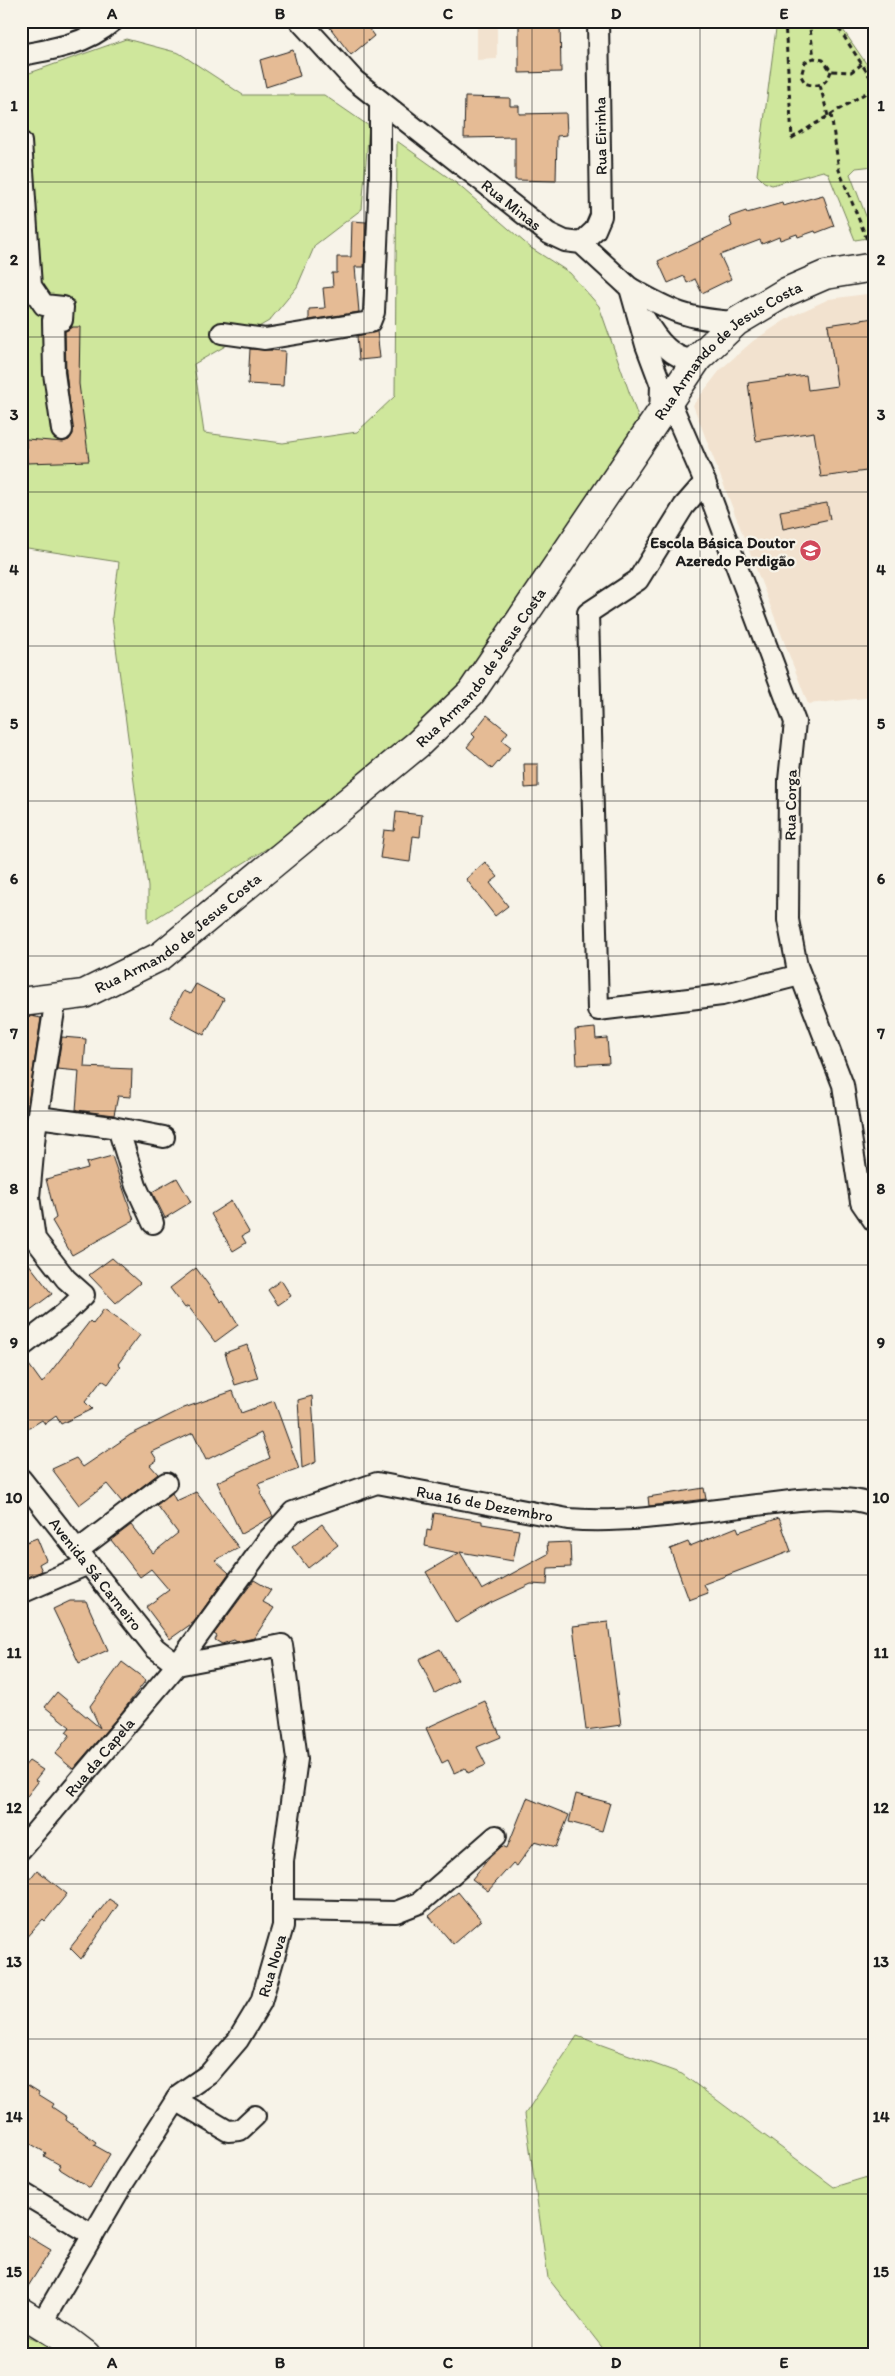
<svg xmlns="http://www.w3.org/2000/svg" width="895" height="2376" font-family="Itim,sans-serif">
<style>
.built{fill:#f2e2cf}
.green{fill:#cfe79c;stroke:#76825c}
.building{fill:#e5bb95;stroke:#1c1c1c}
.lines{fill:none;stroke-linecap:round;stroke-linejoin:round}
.street-casing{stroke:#1c1c1c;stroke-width:24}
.secondary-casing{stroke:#1c1c1c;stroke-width:31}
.path{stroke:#1c1c1c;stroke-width:3;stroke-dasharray:5 4;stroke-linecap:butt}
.street{stroke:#f7f3e8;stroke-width:20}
.secondary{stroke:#f7f3e8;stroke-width:28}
.grid{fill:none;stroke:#1c1c1c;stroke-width:1;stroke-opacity:0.55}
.labels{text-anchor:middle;stroke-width:4.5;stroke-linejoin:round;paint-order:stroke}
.street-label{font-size:16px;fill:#1c1c1c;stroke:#f7f3e8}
.poi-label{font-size:16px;font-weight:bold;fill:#1c1c1c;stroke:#f7f3e8;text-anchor:end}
.neatline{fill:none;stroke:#1c1c1c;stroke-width:2}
.grid-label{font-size:16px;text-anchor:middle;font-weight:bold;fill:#1c1c1c}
</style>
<rect width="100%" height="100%" fill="#f7f3e8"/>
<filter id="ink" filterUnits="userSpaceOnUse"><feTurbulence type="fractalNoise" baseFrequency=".02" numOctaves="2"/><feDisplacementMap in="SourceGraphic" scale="10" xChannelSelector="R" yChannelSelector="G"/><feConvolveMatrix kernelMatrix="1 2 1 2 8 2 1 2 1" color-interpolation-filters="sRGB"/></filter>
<g filter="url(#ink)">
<path class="built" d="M477,21H497V59L477,60Z
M874,293V697L808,704L693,405L721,369L753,341L790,317L829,299Z"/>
<path class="green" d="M777,21H837L874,75V166L856,168L850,174L874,237L855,240L828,173L823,171L772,185L764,182L757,175Z
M126,39L179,53L243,95H324L369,126L362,209L315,245L297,287L269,321L194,364L204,433L283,443L357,432L395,396L397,141L456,183L531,248L570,273L599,306L639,420L461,683L368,785L148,923V887L112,617L119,562L21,547V76Z
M577,2036L682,2074L834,2187L874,2175V2355H608L548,2278L525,2114Z
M21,2333L47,2344L63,2355H21Z"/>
<path class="building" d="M325,21H363L374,36L351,55Z
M519,21H560L561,72L519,73Z
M293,50L300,76L266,87L260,60Z
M465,97L510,98V106H519V114L566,113L567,135L557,136L556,181L515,180V137L464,138Z
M823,195L834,226L816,233L815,231L798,237L797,234L780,240L779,237L762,244L760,240L720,255L731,279L702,293L695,279L687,283L684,276L668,283L658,261L732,226L729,217L746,211L747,213L782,203L783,206Z
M352,221L366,222L364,267H355L359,312L309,320V309L325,308L323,288L333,287L332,273H337V257H351Z
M874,318V470L821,477L814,432L756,441L748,383L806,375L808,390L837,386L828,325Z
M72,327H80L79,384L89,461L27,463L26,439L63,442L69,440L73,434L66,372L65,331Z
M377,331L380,358L359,360L357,336Z
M250,349L285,351L283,386L248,384Z
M827,503L830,519L783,529L780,511Z
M487,715L508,732L502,740L511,747L492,769L467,747L475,737L472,734Z
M524,764H538V787L525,788Z
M396,812L422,815L420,837L413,836L410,862L380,858L384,830L394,831Z
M485,862L498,877L490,883L508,906L495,916L466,879Z
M196,984L224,999L204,1035L170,1017L183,991L190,994Z
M31,1016L41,1018L22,1145L21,1017Z
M595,1028L596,1039L607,1038L609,1063L577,1065L575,1030Z
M62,1037L86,1039L84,1067L132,1069L131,1097L118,1096L114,1115L76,1110L79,1071L57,1069Z
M112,1156L134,1220L72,1255L52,1221L56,1218L46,1179L88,1168L86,1163Z
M177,1178L191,1202L165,1218L152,1192Z
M231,1201L249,1232L242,1236L246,1243L233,1251L211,1214Z
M21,1254L52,1294L21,1317Z
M112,1258L140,1283L116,1303L89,1275Z
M196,1268L221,1302L223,1300L238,1325L215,1342L188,1306L185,1308L170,1288Z
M281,1280L291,1296L278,1305L268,1290Z
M104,1309L140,1335L118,1364L121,1366L108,1384L102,1380L85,1402L92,1409L61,1424L56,1416L45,1424L42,1420L26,1430L21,1423V1359L24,1358L42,1383L90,1321L93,1324Z
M247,1345L258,1378L235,1385L225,1353Z
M233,1391L241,1413L274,1401L299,1469L258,1484L262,1492L260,1493L273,1516L241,1534L217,1482L270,1458L261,1433L206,1460L193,1433L152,1452L157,1460L150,1465L158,1474L122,1502L107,1484L79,1505L52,1469L76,1458L83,1467L130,1435L184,1408Z
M312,1396L316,1462L302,1468L298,1400Z
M704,1488L706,1499L649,1506L648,1497Z
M196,1492L239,1548L215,1560L229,1573L194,1622L170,1639L146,1607L169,1590L151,1569L140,1577L111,1540L131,1525L153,1553L178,1533L157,1505L172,1493L176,1501Z
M434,1513L482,1521V1524L519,1530L513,1561L460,1552L482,1590L548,1554L547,1543L570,1542L571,1567L548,1568L547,1585L531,1584L490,1603L456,1623L426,1572L459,1553L425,1546L427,1530L431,1531Z
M779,1518L791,1551L704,1584L708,1593L689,1600L670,1549L688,1542L690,1546L737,1527L739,1532Z
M322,1524L338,1545L308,1568L292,1547Z
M37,1538L46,1560L39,1564L42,1571L21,1580V1544Z
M254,1580L271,1590L263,1602L274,1608L254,1638L237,1642L234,1640L222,1644L215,1640L217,1636L214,1634Z
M70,1601H86L108,1650L79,1663L53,1609Z
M608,1622L621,1725L586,1730L573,1626Z
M440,1649L458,1680L435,1693L419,1659Z
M122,1662L146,1680L122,1712L73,1769L55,1754L70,1735L66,1732L70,1727L45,1707L57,1692L100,1728L90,1706Z
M485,1701L501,1737L477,1747L486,1765L468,1773L465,1768L454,1773L448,1760L442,1763L426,1728Z
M29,1761L43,1770L35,1780L38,1782L21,1804V1770Z
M576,1794L610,1803L602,1831L569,1822Z
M527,1798L569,1815L556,1847L535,1841L517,1866L513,1863L488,1891L472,1879L490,1857L502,1846L507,1848Z
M37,1870L67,1894L45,1921L43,1919L21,1943V1890Z
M458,1892L481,1920L453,1944L429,1916Z
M109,1899L118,1905L81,1959L70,1948Z
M21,2081L39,2092L38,2094L54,2104L52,2107L67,2117L66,2120L96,2142L94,2145L110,2154L90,2188L58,2168L60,2165L44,2156L46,2153L21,2138Z
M21,2232L51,2250L22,2296H21Z"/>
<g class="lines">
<defs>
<g id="street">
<path id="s1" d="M300,21L354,80L548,233L565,241L581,243L630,288L646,345L661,385L660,415"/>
<path d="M21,55C55,49 86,44 113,21"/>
<path d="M21,142L31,286L44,305L63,307L62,320H53L54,373L62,430"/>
<path d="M581,243L595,230L601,216L598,21"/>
<path d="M630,288C672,312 687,319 736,322"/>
<path d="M645,319C655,337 675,365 698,358"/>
<path d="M222,333L265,339L370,322L374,312L380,177V101"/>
<path d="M669,399L705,482L795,722L789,780L788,920L797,966L843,1085L861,1202L874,1221"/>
<path d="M705,482L684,506L638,580L588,613L598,1010L722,995L800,975"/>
<path d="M38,1117L112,1127L119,1131L136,1186L153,1223"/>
<path d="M112,1127L164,1137"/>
<path d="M21,1347L64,1314L84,1295L66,1279L35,1239L29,1197L35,1133L56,998"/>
<path id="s2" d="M21,1479L155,1648L177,1665"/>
<path d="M77,1551L166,1483"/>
<path d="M21,1593L88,1564"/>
<path id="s3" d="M21,1849L177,1665L267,1541L293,1512L377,1483L568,1519C627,1524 698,1512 757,1505C795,1501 837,1492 874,1505"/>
<path d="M283,1910L396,1912L419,1903L496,1836"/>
<path d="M176,2100L228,2131L240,2130L255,2116"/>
<path d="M21,2192L93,2235"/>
<path id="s4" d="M41,2324L125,2180L180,2094L209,2074L238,2040L261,2002L283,1926V1861L297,1759L282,1645L177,1665"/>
</g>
<g id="secondary">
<path id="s5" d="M21,1002L84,994L161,956L418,744L471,693L698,358L736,322L786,292L825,275L874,267"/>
<path d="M21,2312L65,2339L86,2355"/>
</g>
</defs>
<use href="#street" class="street-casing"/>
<use href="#secondary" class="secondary-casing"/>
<path class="path" d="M785,21L792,138L874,88
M809,21L814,58
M834,21L874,83
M831,71C827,85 817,88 805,83L801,76L805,62L814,58L823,60L831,71L851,72L862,64
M820,85L828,116
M831,114L839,170L870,247"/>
<use href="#street" class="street"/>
<use href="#secondary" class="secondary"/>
</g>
</g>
<path class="grid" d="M196,21V2355M364,21V2355M532,21V2355M700,21V2355M21,182H874M21,337H874M21,492H874M21,646H874M21,801H874M21,956H874M21,1111H874M21,1265H874M21,1420H874M21,1575H874M21,1730H874M21,1884H874M21,2039H874M21,2194H874"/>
<defs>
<symbol id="school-disc" viewBox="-11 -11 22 22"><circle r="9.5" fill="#d1495b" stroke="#f7f3e8"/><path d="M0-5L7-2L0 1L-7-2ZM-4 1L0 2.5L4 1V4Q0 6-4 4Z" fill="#fff"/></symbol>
</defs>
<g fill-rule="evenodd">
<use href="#school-disc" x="798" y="538" width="25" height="25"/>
</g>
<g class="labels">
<g class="street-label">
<text transform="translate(600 136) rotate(-91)" y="6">Rua Eirinha</text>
<text dy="6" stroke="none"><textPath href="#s1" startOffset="281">Rua Minas</textPath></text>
<text dy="6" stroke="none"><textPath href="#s5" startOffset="988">Rua Armando de Jesus Costa</textPath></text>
<text dy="6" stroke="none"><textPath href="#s5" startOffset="582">Rua Armando de Jesus Costa</textPath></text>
<text transform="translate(790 805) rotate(-89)" y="6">Rua Corga</text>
<text dy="6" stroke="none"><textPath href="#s5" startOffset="176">Rua Armando de Jesus Costa</textPath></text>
<text dy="6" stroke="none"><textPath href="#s3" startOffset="632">Rua 16 de Dezembro</textPath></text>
<text dy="6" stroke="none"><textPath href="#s2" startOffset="121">Avenida Sá Carneiro</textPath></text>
<text dy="6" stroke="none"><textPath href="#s3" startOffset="121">Rua da Capela</textPath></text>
<text dy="6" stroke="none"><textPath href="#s4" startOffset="431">Rua Nova</textPath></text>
</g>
<g class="poi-label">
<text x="795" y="548">Escola Básica Doutor<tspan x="795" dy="18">Azeredo Perdigão</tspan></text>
</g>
</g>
<rect width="895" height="2376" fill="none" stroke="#f7f3e8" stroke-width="55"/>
<rect x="28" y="28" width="840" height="2320" class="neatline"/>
<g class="grid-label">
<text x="112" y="19">A</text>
<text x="280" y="19">B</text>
<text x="448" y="19">C</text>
<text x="616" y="19">D</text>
<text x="784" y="19">E</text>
<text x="14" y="111">1</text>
<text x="881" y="111">1</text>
<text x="14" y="265">2</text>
<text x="881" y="265">2</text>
<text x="14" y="420">3</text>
<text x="881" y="420">3</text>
<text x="14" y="575">4</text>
<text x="881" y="575">4</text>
<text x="14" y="729">5</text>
<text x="881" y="729">5</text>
<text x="14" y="884">6</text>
<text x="881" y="884">6</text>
<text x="14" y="1039">7</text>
<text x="881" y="1039">7</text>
<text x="14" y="1194">8</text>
<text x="881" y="1194">8</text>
<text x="14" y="1348">9</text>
<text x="881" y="1348">9</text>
<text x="14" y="1503">10</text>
<text x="881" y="1503">10</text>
<text x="14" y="1658">11</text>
<text x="881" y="1658">11</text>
<text x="14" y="1813">12</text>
<text x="881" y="1813">12</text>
<text x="14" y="1967">13</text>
<text x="881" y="1967">13</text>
<text x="14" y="2122">14</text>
<text x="881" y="2122">14</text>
<text x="14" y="2277">15</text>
<text x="881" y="2277">15</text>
<text x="112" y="2368">A</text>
<text x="280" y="2368">B</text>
<text x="448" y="2368">C</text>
<text x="616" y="2368">D</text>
<text x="784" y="2368">E</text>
</g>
</svg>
